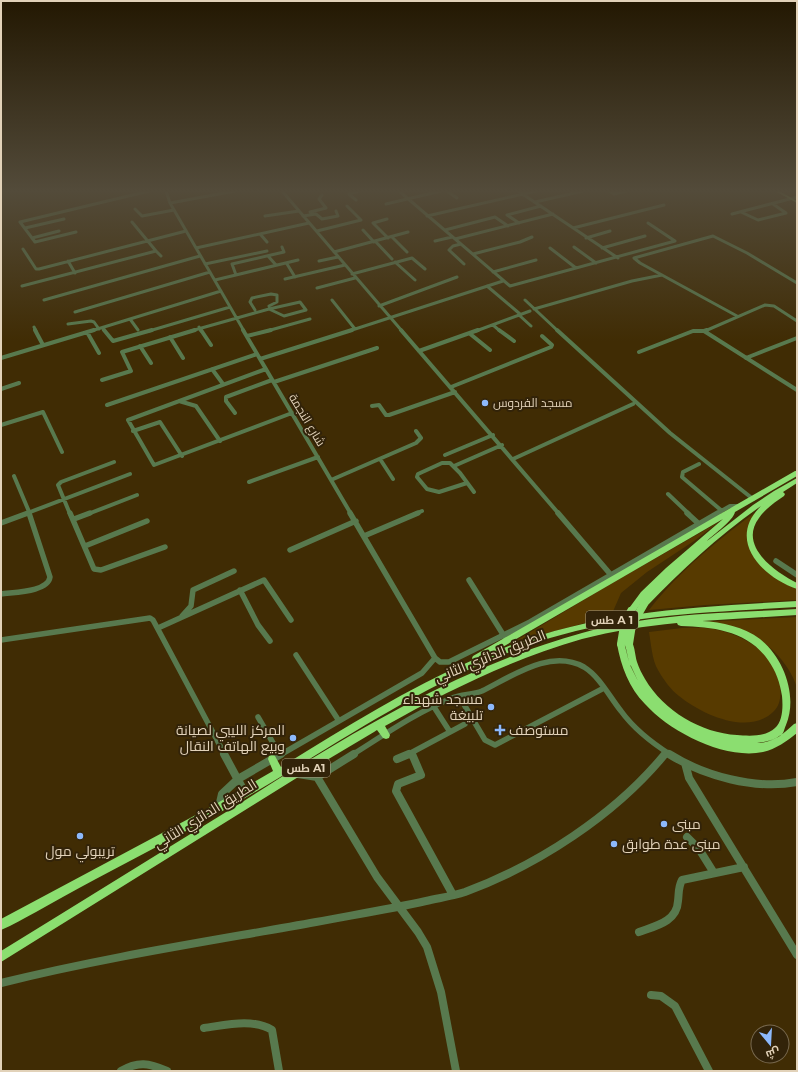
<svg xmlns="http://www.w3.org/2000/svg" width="798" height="1072" font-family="Montserrat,Cairo,sans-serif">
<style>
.green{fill:#573a00}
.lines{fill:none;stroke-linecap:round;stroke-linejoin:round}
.minor-far3{stroke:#58794e;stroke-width:3}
.minor-far2{stroke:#58794e;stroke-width:4}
.minor-far1{stroke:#58794e;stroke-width:5.5}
.minor{stroke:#58794e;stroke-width:8}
.major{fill:#7dc167;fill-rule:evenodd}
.highway{fill:#8bde70;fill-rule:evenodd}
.highway-bridge{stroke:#8bde70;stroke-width:8}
.poi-dot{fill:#8db9fc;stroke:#322309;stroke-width:1.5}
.labels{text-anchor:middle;stroke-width:4;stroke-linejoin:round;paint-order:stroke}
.shield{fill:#322309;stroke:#ad9e84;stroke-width:1}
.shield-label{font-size:11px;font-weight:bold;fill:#e2d2b9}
.poi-label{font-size:12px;fill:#e2d2b9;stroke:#322309;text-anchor:start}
.street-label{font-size:12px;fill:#e2d2b9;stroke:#322309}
.near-street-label{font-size:14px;fill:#e2d2b9;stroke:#322309}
.near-poi-label{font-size:14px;fill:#e2d2b9;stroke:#322309;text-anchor:start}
</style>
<rect width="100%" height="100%" fill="#402c04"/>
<path class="green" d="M760,509C748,525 743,537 753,556L786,584L797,589V600L705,605L649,610C679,571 720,538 760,509Z
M719,522L694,541L647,572L621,593L611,616L514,642L602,589Z
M797,617V688C792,668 769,641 749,635C734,629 717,626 701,622Z
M682,628C694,628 706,627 718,630C745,636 776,654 780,684C781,694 781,705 773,712C748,736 701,714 679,696C671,690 663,679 658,670C652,660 651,643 649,632Z"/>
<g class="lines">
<path class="minor-far3" d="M166,191L170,203L244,331
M282,191L402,331
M399,191L510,286L675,241L648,223
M447,191L457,198
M518,191L618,258
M609,191L614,194L626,191
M356,200L349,194L359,191
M535,202L583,191
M170,203L235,191
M386,204L441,191
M135,209L142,216L174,210
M310,212L326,208L319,199L322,195
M741,212L758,220L786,213L773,204
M732,214L797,197
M507,215L541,206
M507,215L519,223
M265,216L299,211
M303,216L316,214L322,219L338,216L336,211
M427,216L536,191
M387,219L373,223L388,238
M25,228L64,219
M573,228L664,205
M363,230L374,242
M445,230L495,217L508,226
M317,231L361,220L347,206
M76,232L35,242L20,222L149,191
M261,235L267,242
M392,237L407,252
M32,238L59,231
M586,238L610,231
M455,239L553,214
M375,241L392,259
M435,241L452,237
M461,244L453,246L449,250L464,264
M574,247L596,263
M196,248L309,223
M550,248L576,268
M602,248L645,236
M23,249L36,269H39L186,231
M156,251L161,256
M334,252L408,232
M473,254L520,242L532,237
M268,256L276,265
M68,261L75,273
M319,261L338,257
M395,262L415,280
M205,264L267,251
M287,264L295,277
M493,272L536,260
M352,274L412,258L425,269
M236,275L232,264L284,252L282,247
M285,279L345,265
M215,280L298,260
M22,286L156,251L132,222
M487,286L520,314
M317,288L355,278
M44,300L200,256
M332,300L355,329
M525,300L558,331
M300,302L306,310L284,316L269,309Z
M379,306L457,277
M534,309L632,281L662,275
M255,310L250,302L252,298L271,294L277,295V302L269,306
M75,312L210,272
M519,315L531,326
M737,316L640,263L634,258L713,236L747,253L797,283
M130,319L138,330
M68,324L91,321L94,322L99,329
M493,325L500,331
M34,327L36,331
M199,327L201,331
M103,328L105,331
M91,331L221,291
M149,331L230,307
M191,331L269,309
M267,331L310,319
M349,331L503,281
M476,331L530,311
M705,331L765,305L774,306L797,321"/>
<path class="minor-far2" d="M35,330L43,345
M104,330L113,341L152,330
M201,330L211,345
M243,330L351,514
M401,330L559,514
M499,330L514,341
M557,330L670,433L753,499
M707,330L704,331L797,390
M87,332L99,353
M469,333L490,350
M247,336L271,330
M170,337L183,358
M140,346L151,363
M419,351L478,330
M639,352L693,331H704
M1,358L94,330
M746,358L797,338
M260,359L352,330
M212,369L223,384
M266,369L128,420L154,465L292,413
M102,380L131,371L122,352L195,330
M274,382L377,348
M451,387L551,347L552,345L542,336
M1,389L19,383
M179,401L196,406L220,441
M107,405L257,354
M372,406L379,405L386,415H389L455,392
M235,413L226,401V397L272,380
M1,425L43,412L62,452
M133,431L160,422L182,456
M445,455L493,435
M380,459L393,479
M513,459L633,404
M699,464L683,472L682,477L722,511
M454,466L502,445
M14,476L30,514
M331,480L416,443L421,438L416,431
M249,482L318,457
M467,483L439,492L427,489L417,477L418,474L442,463H450L460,473L474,492
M668,494L689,514
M25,514L130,474
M70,514L58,485L61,482L114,462
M88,514L137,495
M415,514L422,511
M716,514L730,506H740"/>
<path class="minor-far1" d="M70,513L94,569L101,570L165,547
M350,513L435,658L440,662H449L530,622L718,513
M558,513L611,575
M687,513L699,524
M74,519L90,513
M1,523L28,513
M364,536L418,513
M85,546L147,521
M290,550L356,521
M776,561L797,575
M469,580L504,636
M240,590L258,625L270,641
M1,594C14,592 48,592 50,577L29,513
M182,616L191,606L193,590L234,571
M158,628L264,580L291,620
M1,640L150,618L153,620L225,755
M296,655L339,721
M459,696L485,740L495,745L604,688
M434,707L450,732
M258,717L280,755
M412,753L413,755
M280,755L422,673L435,658
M352,755C384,735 417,712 452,698C462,694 472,695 482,691C511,677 550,648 584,667C600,677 609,696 621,711C634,729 652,743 671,755
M407,755L465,724
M664,755L666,753"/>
<path class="minor" d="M224,754L245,793
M412,754L421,775L398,784L396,791L453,895
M669,754C704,776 755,790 797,782
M322,759L317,777L377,877L418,932L427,947L441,992L456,1071
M397,759L409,754
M685,763L689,778L797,955
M298,774L317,777L354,754
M219,807L222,794L238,779L281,754
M687,837L699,849L714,873
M639,932C655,926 677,922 678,901C679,894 678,887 682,880L744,867
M1,983C105,957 211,941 316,922C353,915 390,909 426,901C439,898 453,896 465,892C538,865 615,815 665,754
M651,995L661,996L675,1006L709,1071
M204,1028C226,1025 252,1018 272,1030L279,1071
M121,1071C138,1061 149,1063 167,1071"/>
<path class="major" d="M775,191H779L797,201V203Z"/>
<path class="highway" d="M795,471H797V476L735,512C733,521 714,534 707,541L753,505L774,491L797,478V483L783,492L785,494L784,496C775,502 765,509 759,518C738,546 775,572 797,583V589C762,577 726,540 761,506C719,535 682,570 647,606L644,607L641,606L640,604C637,609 634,615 628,613L627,611L641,592L666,568L723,519L494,652C590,611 694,607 797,601V607C714,612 629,614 550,638C453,668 367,724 282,776C220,814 157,847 94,880C74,891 55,901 36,912C24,918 13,925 1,930V919L207,809L273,771L268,759L269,756L272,755L275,756L281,767C343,729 406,689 473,660L472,658L473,656Z
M797,609V615L702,621C722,622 744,627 760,639C784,658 798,696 786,725C785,727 784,731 783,733C777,740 765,742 757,743C773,743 783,734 794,724L797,723V733C787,741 776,749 763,752C725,760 670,732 645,704C629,688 621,666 617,644L618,642L621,641L624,642L629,662L625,644L626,642L629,641L632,642C635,648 635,655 637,662C639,668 642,674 645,679C664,711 701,733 737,735C749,736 766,737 775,728C783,721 783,706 782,696C780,683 776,671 768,660C748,631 714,627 681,626L678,625L677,623C645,626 613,631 582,639C512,659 447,691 385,726L390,735L389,738L386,739L383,738L377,730L374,732L295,779L1,962V951C78,904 154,856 231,809C341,739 455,668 582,633C652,613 725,613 797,609ZM630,665L631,666L638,681Z"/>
<path class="highway-bridge" d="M621,644L624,626L631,611
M629,644L632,625L644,604"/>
</g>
<linearGradient id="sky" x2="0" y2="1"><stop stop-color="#231802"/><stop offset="0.56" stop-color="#534b3a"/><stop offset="1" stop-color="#534b3a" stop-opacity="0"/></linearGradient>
<rect width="798" height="341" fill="url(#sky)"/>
<g class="poi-dot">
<circle cx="485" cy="403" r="4"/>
<circle cx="491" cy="707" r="4"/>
<path d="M498 724h4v4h4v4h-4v4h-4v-4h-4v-4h4z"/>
<circle cx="293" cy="738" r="4"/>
<circle cx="664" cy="824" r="4"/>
<circle cx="80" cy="836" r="4"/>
<circle cx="614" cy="844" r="4"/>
</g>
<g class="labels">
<g class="shield">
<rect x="586" y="611" width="52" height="18" rx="3"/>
<rect x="282" y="759" width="48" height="18" rx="3"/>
</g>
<g class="shield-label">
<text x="612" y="624">طس A 1</text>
<text x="306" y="772">طس A1</text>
</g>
<g class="poi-label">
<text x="493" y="407">مسجد الفردوس</text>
</g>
<g class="street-label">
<text transform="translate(307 420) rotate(59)" y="4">شارع النجمة</text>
</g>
<g class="near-street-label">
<text transform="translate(490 656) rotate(-22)" y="5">الطريق الدائري الثاني</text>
<text transform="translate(205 814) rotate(-32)" y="5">الطريق الدائري الثاني</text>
</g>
<g class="near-poi-label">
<text x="483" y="704" text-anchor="end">مسجد شهداء<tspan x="483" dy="16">تلبيغة</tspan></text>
<text x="285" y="735" text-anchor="end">المركز الليبي لصيانة<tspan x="285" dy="16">وبيع الهاتف النقال</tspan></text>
<text x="509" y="735">مستوصف</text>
<text x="672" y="829">مبنى</text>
<text x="622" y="849">مبنى عدة طوابق</text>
<text x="80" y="856" text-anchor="middle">تريبولي مول</text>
</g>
</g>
<rect width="798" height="1072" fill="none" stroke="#e2d2b9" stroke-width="4"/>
<g transform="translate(770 1044) rotate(162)"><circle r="19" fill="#322309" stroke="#78694f"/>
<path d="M0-3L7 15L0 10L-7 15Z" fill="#8db9fc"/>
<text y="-6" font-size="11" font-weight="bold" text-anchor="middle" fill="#e2d2b9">ش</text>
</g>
</svg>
